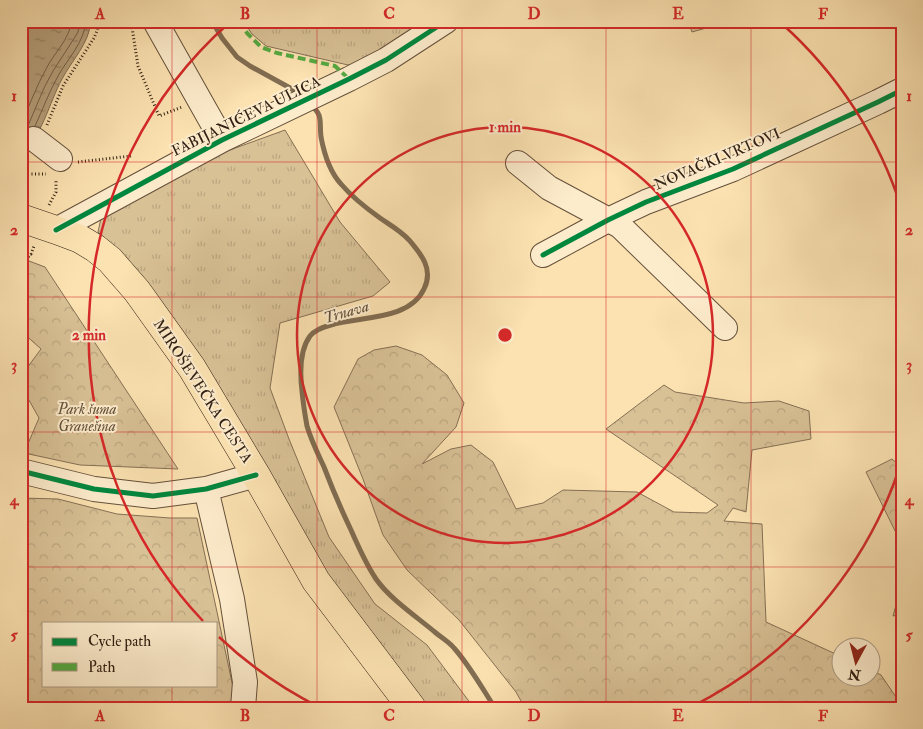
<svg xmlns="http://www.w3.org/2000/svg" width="923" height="729" font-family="'IM FELL Double Pica',serif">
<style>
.grass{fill:url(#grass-tufts);stroke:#857055}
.forest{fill:url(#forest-crowns);stroke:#857055;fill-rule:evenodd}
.pitch{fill:#d9c196;stroke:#857055}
.water{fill:url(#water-ripples);stroke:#816d52}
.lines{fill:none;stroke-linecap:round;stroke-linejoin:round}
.shore{stroke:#746048;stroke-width:1}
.stream{stroke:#816d52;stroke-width:5}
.minor-casing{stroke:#64503b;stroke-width:26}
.major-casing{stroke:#312014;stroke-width:29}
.path{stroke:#312014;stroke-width:3;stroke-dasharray:1 2.5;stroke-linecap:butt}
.minor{stroke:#fdeccc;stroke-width:24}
.major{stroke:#fce2b1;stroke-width:28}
.quiet{stroke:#54aa42;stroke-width:4;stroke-dasharray:8 4;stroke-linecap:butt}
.cycleway-casing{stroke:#fdeccc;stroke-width:8}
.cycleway{stroke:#00873e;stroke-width:5}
.grid{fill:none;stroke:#d62828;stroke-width:1;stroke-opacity:0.55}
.ring{fill:none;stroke:#d62828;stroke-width:2.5}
.labels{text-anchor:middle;stroke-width:4;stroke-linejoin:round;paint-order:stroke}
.street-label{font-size:15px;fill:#312014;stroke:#fdeccc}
.park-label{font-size:15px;font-style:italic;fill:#63503b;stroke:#fdeccc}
.water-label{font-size:16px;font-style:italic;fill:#604d38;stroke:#fdeccc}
.centre{fill:#d62828;stroke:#fdeccc;stroke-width:2.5}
.ring-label{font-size:15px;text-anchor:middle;font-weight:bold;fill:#d62828;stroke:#fdeccc;stroke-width:4;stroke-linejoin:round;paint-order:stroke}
.neatline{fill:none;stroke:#d62828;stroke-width:2}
.grid-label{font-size:16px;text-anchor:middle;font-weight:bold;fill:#d62828}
</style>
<defs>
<pattern id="grass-tufts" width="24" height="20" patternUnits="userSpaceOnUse" patternTransform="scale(1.25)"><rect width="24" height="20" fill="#d9c196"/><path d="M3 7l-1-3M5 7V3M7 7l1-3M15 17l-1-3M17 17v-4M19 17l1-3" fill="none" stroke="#bba680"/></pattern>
<pattern id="forest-crowns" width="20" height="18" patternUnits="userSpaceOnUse" patternTransform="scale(1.25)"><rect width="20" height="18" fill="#d9c196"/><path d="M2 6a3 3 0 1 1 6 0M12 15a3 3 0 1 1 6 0" fill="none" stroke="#bba680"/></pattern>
<pattern id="water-ripples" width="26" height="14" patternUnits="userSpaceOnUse" patternTransform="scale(1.25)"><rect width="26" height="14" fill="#b7a07c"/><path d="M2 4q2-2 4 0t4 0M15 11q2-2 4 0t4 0" fill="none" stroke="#958264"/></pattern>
</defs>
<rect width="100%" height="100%" fill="#fce2b1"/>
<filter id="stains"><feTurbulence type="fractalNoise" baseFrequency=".004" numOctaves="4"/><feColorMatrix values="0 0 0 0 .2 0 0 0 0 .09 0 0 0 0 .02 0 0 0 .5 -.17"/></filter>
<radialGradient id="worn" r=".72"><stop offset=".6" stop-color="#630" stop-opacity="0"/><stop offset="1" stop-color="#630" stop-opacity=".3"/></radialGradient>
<path class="grass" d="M243,21H427L358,64L348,65L266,46L252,34Z
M285,130L340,222L390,282L373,296L280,323L270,388L289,439L329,537L375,604L427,645L474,708H427L329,585L141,276L98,232L103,209L197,162Z"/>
<path class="forest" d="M21,258L45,267L178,469L80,465L24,453L39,418L21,386V376L41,349L21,331Z
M396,346L422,355L447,375L464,403L456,427L422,464L451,449L471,445L493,462L516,509L543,503L563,490L637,492L674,512L707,513L718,505L606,429L664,385L675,392L744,403L779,401L809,411L811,439L752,450L746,512L733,508L724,521L762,524L766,622L840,656V676H870L871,670L881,675L902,706V708H525L516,692L459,620L407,570L383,535L363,479L334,407L358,359L374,350Z
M892,459L902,468V545L866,472Z
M21,498L58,499L117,514L170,518H197L234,692L230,708H21ZM44,623H216V685H44Z
M902,584V614L893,616Z"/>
<path class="pitch" d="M688,21H731L692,32Z"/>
<path class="water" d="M21,21H91C89,44 72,60 62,79C49,103 42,137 21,154Z"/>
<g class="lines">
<path class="shore" d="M21,123C30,105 36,87 46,69C54,53 69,40 72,21
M35,126C43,109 49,92 58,76C68,58 84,43 86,21
M27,128L44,88L53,71L75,37L78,32L80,21"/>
<path class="stream" d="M212,21L222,38L237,57L250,66L292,89L300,96
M310,104C324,116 319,121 321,137C324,153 329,171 341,184C352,197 366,208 380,218C390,225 401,231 409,240C421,254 434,269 424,289C409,321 360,316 331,325C323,327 315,330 310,336C299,351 300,374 302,391C303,402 305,415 307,426C311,440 318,454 324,467C332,488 341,509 351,530C358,546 366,564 376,579C390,599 417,617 436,633C442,638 449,642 454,648C470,666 482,688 495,708"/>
<defs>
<path id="minor" d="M155,21L222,140
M34,139L60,159
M518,163L549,188L620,226L725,328
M56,230L222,140L349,79L386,60L446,21
M543,255L608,220L646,202L733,169L878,102L902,90
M21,471L94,489L153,496L206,489L256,475
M206,489L232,599L245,682L243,708"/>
<path id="major" d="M21,218L56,230L80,239L95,248L110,260L137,291L192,368L256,475L316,581L412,708"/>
</defs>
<use href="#minor" class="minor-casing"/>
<use href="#major" class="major-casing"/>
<path class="path" d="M131,21L138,66L159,116L182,107
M47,125L63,86L94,38L97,31L99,21
M78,162L131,156
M21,164L28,157
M21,174H46
M49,205L56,192V179
M21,250L31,254L34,246
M21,264L31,254"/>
<use href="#minor" class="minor"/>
<use href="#major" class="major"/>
<path class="quiet" d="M240,21L247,33L261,47L277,53L335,66L349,79"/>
<defs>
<path id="cycleway" d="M56,230L222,140L349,79L386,60L446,21
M543,255L608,220L646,202L733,169L878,102L902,90
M21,471L94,489L153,496L206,489L256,475"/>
</defs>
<use href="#cycleway" class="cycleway-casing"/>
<use href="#cycleway" class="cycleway"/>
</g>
<path class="grid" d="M172,21V623M317,21V708M462,21V708M606,21V708M751,21V708M21,162H902M21,297H902M21,432H902M21,567H902M172,685V708"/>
<g class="ring">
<circle cx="505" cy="335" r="208"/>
<path d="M902 460A416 416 0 0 1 691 707M319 707A416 416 0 0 1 219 637M203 621A416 416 0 0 1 229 23M781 23A416 416 0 0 1 902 210"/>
</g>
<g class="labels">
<g class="street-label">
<text transform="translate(246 116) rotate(-26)" y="5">FABIJANIĆEVA ULICA</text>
<text transform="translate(717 159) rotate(-23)" y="5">NOVAČKI VRTOVI</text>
<text transform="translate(203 391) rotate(57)" y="5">MIROŠEVEČKA CESTA</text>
</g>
<g class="park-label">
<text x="87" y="414">Park šuma<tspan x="87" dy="17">Granešina</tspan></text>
</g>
<g class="water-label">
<text transform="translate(346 311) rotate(-16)" y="6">Trnava</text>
</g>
</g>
<circle cx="505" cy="335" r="8" class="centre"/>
<g class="ring-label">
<text x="505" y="132">1 min</text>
<text x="89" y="340">2 min</text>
</g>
<rect width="923" height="729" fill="none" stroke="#fce2b1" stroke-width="55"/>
<rect x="42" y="622" width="175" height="65" fill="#fdeccc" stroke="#ab9a82"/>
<rect x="52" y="638" width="25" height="8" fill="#00873e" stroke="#ab9a82"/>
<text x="88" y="646" font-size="15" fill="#312014">Cycle path</text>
<rect x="52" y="663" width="25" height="8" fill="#54aa42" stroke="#ab9a82"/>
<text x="88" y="672" font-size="15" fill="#312014">Path</text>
<g transform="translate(856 662) rotate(187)"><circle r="24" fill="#fdeccc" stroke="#ab9a82"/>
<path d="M0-4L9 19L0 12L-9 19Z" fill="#8f2418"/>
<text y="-8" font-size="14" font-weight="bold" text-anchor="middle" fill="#312014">N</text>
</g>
<rect x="28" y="28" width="868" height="674" class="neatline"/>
<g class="grid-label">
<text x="100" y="19">A</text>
<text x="245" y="19">B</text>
<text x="389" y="19">C</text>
<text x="534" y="19">D</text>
<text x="678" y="19">E</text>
<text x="823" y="19">F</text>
<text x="14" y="101">1</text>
<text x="909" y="101">1</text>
<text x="14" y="235">2</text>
<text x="909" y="235">2</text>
<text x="14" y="370">3</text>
<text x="909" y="370">3</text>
<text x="14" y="505">4</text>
<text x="909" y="505">4</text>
<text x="14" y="640">5</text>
<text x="909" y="640">5</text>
<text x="100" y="721">A</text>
<text x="245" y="721">B</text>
<text x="389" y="721">C</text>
<text x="534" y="721">D</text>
<text x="678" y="721">E</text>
<text x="823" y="721">F</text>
</g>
<rect width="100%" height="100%" filter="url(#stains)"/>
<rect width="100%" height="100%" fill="url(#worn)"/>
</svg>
